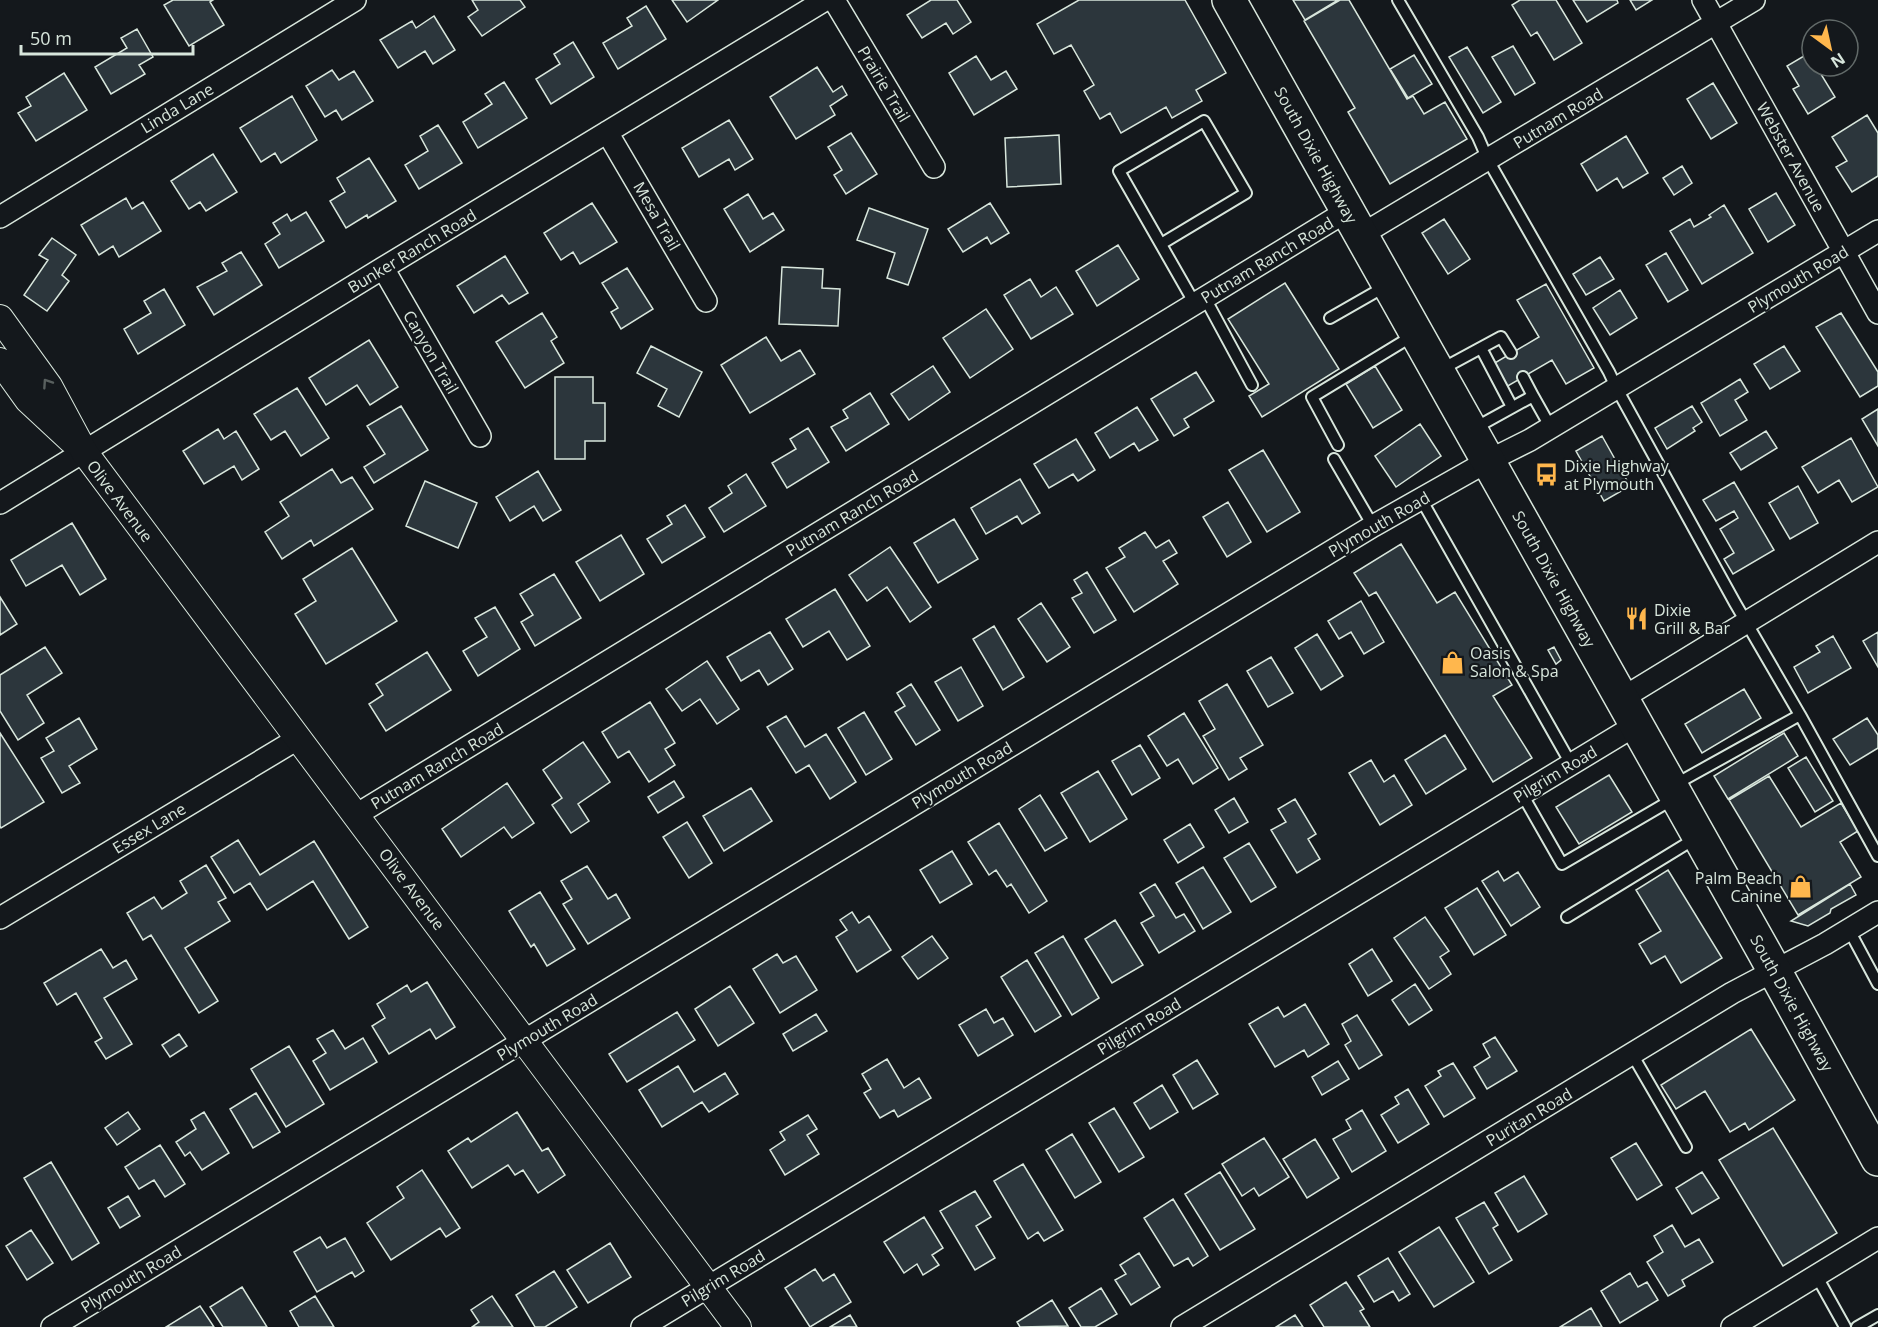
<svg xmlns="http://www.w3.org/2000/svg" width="1878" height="1327" font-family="'Open Sans',sans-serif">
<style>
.building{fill:#2c363c;stroke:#d8e6dc;stroke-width:1.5}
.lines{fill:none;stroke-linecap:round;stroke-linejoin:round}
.service-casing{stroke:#d8e6dc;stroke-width:14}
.minor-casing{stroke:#d8e6dc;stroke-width:24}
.tertiary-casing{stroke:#d8e6dc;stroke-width:28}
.primary-casing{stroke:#d8e6dc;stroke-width:36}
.service{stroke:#14181c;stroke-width:10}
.minor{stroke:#14181c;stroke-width:21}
.tertiary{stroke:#14181c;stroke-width:26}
.primary{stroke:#14181c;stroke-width:33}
.oneway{stroke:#59605f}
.labels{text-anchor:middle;stroke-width:4.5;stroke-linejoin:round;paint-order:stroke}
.street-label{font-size:16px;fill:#d8e6dc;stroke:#14181c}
.poi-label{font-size:16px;fill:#d8e6dc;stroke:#14181c;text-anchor:start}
</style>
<rect width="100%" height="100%" fill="#14181c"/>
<path class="building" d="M173,0H213L210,2L224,25L189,46L164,5Z
M472,0H520L525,7L482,36L468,17L478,10Z
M672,0H718L687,22Z
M931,0H957L971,22L953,34L946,23L922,38L907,15Z
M1079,0H1185L1226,73L1196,90L1202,101L1172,118L1166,107L1121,133L1110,113L1100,119L1084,91L1094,85L1071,45L1054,54L1037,24Z
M1293,0H1338L1305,20Z
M1340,0H1349L1407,99L1413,96L1424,114L1445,102L1467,139L1390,184L1348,112L1355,108L1304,21Z
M1520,0H1556L1582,43L1554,60L1537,32L1531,36L1512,5Z
M1573,0H1617L1618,3L1587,22Z
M1630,0H1652L1636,10Z
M646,6L666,39L618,69L603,43L632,26L627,18Z
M434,16L455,50L433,64L425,51L398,68L380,40L412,21L416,28Z
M137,29L153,57L139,65L145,74L111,94L95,67L127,48L121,38Z
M573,42L594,77L551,104L536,79L560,64L554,54Z
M1513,46L1535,83L1515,95L1492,57Z
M1467,47L1501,102L1483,113L1449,57Z
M1809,53L1812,59V66H1816L1835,97L1808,114L1793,89L1799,86L1787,66Z
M1414,55L1432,84L1408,98L1390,69Z
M976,56L991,80L1006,71L1017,89L974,115L949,73Z
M817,67L833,92L842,86L847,95L830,106L835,115L796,139L770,97Z
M332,70L339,80L354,71L373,101L342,120L336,110L325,117L306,86Z
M64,73L87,110L36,141L18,113L31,106L26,97Z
M504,82L527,118L478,148L463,122L492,104L485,94Z
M1713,83L1737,123L1711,139L1687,99Z
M292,96L317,140L281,163L275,153L261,162L240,128Z
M1867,115L1878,133V176L1852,192L1836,167L1847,161L1832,137Z
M729,120L753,159L735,170L729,159L699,177L682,148Z
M438,125L462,163L419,189L405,165L428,151L420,136Z
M851,133L877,174L846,194L834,175L842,170L828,147Z
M1059,135L1061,184L1007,187L1005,138Z
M1626,136L1648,173L1623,188L1617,178L1597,191L1581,164Z
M213,154L237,192L206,211L200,202L189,209L171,181Z
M369,158L396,201L368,218L367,215L346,228L330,201L345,192L337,178Z
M1682,166L1692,183L1674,195L1663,178Z
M1776,193L1795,225L1768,242L1749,209Z
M748,194L763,219L773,213L784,230L750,252L724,209Z
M126,198L132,209L143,202L161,231L119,257L113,246L99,255L81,225Z
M592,203L617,242L580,264L573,252L561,260L544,233Z
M990,203L1009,233L991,244L987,237L963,252L948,229Z
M1724,205L1753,253L1702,284L1670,231L1690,219L1694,227L1711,217L1709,215Z
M869,208L928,229L908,285L887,278L895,253L857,240Z
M306,212L324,241L279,268L265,244L280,234L273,223L287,214L291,221Z
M1444,219L1470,259L1448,274L1422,233Z
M52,238L76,255L62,275L69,281L47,311L24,295L48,260L39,255Z
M1118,245L1139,279L1097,306L1076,271Z
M241,252L262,285L214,315L197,287L227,271L222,263Z
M1666,253L1688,290L1668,302L1646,265Z
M505,256L528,293L509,304L502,295L474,313L457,286Z
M1600,257L1614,279L1586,295L1573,274Z
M782,267L823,269L822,288L840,289L838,326L779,324Z
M627,268L653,309L621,329L611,312L618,308L602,283Z
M1030,279L1041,297L1056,287L1073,314L1031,339L1004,295Z
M1285,283L1339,369L1262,417L1249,396L1269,384L1228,319Z
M1546,284L1594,368L1566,384L1552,360L1506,387L1493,364L1539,337L1517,300Z
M164,289L185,325L138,354L124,329L151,313L144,301Z
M1620,290L1637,318L1610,335L1593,308Z
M986,309L1013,349L970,378L943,338Z
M542,313L557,337L551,341L564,363L525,388L496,342Z
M1841,313L1878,372V386L1860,397L1816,327Z
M766,337L781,361L800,350L815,374L750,413L721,365Z
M369,340L398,387L370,405L357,385L326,405L309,378Z
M651,346L702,372L679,417L658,406L667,389L637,373Z
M1784,346L1800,371L1770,389L1754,364Z
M933,366L950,392L909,420L891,394Z
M1375,366L1402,410L1373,428L1346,384Z
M1196,372L1214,401L1184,419L1189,427L1174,436L1151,399Z
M555,377H593V403H605V441H585V459H555Z
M1740,379L1748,392L1735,400L1747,420L1720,436L1701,403Z
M297,388L329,438L301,456L285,431L271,440L254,414Z
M870,393L889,424L846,451L831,427L848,418L843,410Z
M401,406L428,450L374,483L364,467L385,454L367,426Z
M1692,406L1702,422L1693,428L1695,431L1667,449L1655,428Z
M1137,407L1158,440L1139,451L1134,443L1110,458L1095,433Z
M1878,409V446L1862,419Z
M1420,424L1441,456L1396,487L1375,456Z
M808,428L829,462L787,488L772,463L796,449L790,439Z
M218,429L224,439L236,431L259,469L242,480L234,466L204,484L183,451Z
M1766,431L1777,448L1741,470L1730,453Z
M1602,436L1630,486L1604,501L1576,451Z
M1851,438L1878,487L1852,502L1839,480L1818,493L1802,467Z
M1076,439L1095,470L1078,481L1073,474L1049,488L1034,464Z
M1263,450L1300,512L1267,532L1229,470Z
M332,469L341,483L352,477L373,509L314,546L311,540L282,559L265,532L289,516L280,502Z
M538,471L561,510L543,521L534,506L510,521L496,497Z
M746,474L766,506L724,532L709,508L732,493L728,486Z
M1020,479L1040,513L1022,524L1017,516L986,534L971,508Z
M425,481L477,503L458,548L406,526Z
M1734,482L1774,550L1733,574L1724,559L1734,553L1720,529L1738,518L1734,511L1716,521L1703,500Z
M1798,486L1818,523L1790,539L1769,503Z
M1228,502L1251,542L1227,557L1203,517Z
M685,505L705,537L662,563L647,539L672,524L667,516Z
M954,519L978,559L938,583L914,543Z
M72,523L106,579L80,595L62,565L26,586L11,560Z
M1145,532L1156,548L1169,540L1177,553L1163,561L1178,584L1134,612L1106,568L1125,557L1119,548Z
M621,535L644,574L600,601L576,562Z
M1401,544L1437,603L1455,592L1512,685L1493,696L1532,758L1493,782L1376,592L1369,596L1354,573Z
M890,547L931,607L910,622L887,587L867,601L849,575Z
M352,548L397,621L326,664L295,614L316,601L303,579Z
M1087,572L1116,620L1094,633L1072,598L1082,593L1074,580Z
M554,574L581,618L535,646L521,622L533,615L520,594Z
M835,589L870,646L847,660L829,631L803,647L786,619Z
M0,597L17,624L0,635Z
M1361,601L1384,642L1364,654L1351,632L1339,639L1328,621Z
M1041,603L1070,647L1047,662L1018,619Z
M495,607L520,649L478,676L463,651L487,637L475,618Z
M994,626L1024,677L1003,690L973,639Z
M770,632L793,669L768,685L759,670L741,681L727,657Z
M1878,632V667L1863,641Z
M1317,634L1343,676L1321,690L1295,648Z
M1833,636L1851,668L1808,693L1794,667L1820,652L1816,646Z
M45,647L62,673L27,695L44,723L18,740L0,711V675Z
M1554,647L1561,660L1556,664L1548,650Z
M427,652L451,690L386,731L369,704L383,695L376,684Z
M1271,657L1293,693L1268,707L1247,671Z
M707,661L739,709L717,724L700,699L682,711L666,689Z
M961,667L983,706L958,721L935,682Z
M911,684L940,730L916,745L895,712L905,706L897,693Z
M1227,684L1263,745L1240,758L1247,769L1229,780L1203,736L1215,729L1199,701Z
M1744,689L1761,718L1702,753L1685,724Z
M650,702L675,743L665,749L675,765L649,782L629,751L618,758L602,732Z
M864,712L892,759L866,775L838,728Z
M1184,713L1218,768L1193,784L1178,759L1167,766L1148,736Z
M786,716L805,747L826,734L856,782L830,799L809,765L796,773L767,727Z
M79,718L97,749L69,766L80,783L62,793L41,758L54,751L46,738Z
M1867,718L1878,735V748L1850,765L1833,739Z
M0,733L44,802L1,828L0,826Z
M1784,733L1798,756L1728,799L1714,776Z
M1445,735L1466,769L1426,794L1405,760Z
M583,742L610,782L578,804L589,821L571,833L552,805L562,798L543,770Z
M1140,745L1160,778L1132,795L1112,761Z
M1806,757L1833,801L1815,812L1788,768Z
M1371,760L1384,782L1394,775L1412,805L1380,825L1349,773Z
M1098,771L1127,819L1090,842L1061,793Z
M1609,775L1632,812L1579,844L1556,807Z
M1769,776L1801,827L1841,803L1858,831L1840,842L1861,877L1798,915L1729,800Z
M674,781L684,797L658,813L648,797Z
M507,783L534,823L512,838L504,827L461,857L442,829Z
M751,788L772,821L724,851L703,816Z
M1040,795L1067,838L1045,851L1019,809Z
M1234,798L1248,822L1229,833L1215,810Z
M1295,799L1316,834L1308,839L1320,859L1297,873L1271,830L1286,822L1278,809Z
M687,822L712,863L689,878L663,837Z
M999,823L1047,901L1029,913L1011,884L1007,887L996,870L989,875L968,842Z
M1190,824L1204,847L1178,863L1164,840Z
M238,840L260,875L314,841L368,927L349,939L313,881L267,910L250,883L234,893L211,857Z
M1249,843L1276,887L1251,902L1224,858Z
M952,851L972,884L940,903L920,870Z
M206,865L226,898L218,902L230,921L185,948L218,1001L199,1013L151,935L143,940L127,913L154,897L162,909L187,893L180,881Z
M587,866L608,899L616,894L630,918L588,944L563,904L572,899L561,881Z
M1203,867L1231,912L1203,929L1176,883Z
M1668,870L1722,958L1681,983L1665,956L1651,964L1639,944L1661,931L1636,890Z
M1498,871L1504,881L1518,872L1540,907L1511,926L1482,881Z
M1155,884L1176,918L1184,914L1195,931L1159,953L1141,923L1154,916L1140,893Z
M1850,884L1856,895L1831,909L1830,913L1808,926L1791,921Z
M1477,888L1506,935L1474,955L1445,908Z
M540,892L575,949L547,966L534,944L531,947L509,911Z
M852,912L859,923L869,916L891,950L857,972L836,937L847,930L840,920Z
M1425,917L1449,951L1440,957L1451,974L1429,989L1394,938Z
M1115,920L1143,965L1112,983L1085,939Z
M932,936L948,958L918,979L902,957Z
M1063,936L1099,998L1072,1015L1035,953Z
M101,949L113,968L126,960L137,979L104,998L132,1044L106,1059L95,1042L102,1038L76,993L57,1005L44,983Z
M1372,949L1392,981L1368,996L1349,964Z
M777,954L783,963L796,956L817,990L780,1013L753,969Z
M1027,960L1061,1016L1035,1032L1001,977Z
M427,982L455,1027L436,1039L430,1029L389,1054L372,1026L385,1018L377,1004L407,985L411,992Z
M1415,984L1432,1010L1409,1025L1392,1000Z
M730,986L754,1023L718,1046L695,1009Z
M1305,1004L1329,1044L1308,1057L1304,1050L1275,1067L1249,1024L1278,1007L1284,1017Z
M986,1009L994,1023L1003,1018L1013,1035L978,1056L959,1025Z
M677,1012L695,1040L627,1082L609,1054Z
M816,1014L827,1031L793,1051L783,1034Z
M1357,1015L1382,1055L1359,1069L1345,1045L1351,1041L1342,1024Z
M1751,1029L1795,1100L1749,1130L1745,1123L1730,1132L1705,1091L1676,1109L1661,1085Z
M333,1030L345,1049L363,1038L377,1062L330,1090L313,1061L326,1053L317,1039Z
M179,1034L187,1046L170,1057L162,1045Z
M1495,1037L1517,1071L1487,1089L1474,1067L1490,1057L1483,1044Z
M289,1046L324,1104L286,1127L251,1069Z
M887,1059L904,1088L919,1078L931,1098L898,1117L894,1110L880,1118L864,1093L871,1089L862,1074Z
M1197,1060L1218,1094L1193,1109L1173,1075Z
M1338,1061L1349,1079L1322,1095L1312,1077Z
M1453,1063L1475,1098L1444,1117L1425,1086L1441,1076L1438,1071Z
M678,1066L694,1092L725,1073L738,1094L709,1112L702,1102L662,1127L639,1090Z
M1162,1085L1178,1112L1150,1129L1134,1103Z
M1408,1089L1429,1124L1398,1143L1381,1115L1399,1104L1395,1097Z
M256,1093L280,1132L253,1148L230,1109Z
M1114,1108L1144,1157L1119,1172L1089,1123Z
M1362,1110L1386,1151L1352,1172L1333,1139L1351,1129L1346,1120Z
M128,1112L140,1129L117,1145L105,1128Z
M204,1112L229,1153L202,1170L190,1152L185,1156L176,1142L196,1129L191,1120Z
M517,1112L542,1151L548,1148L565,1175L538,1193L523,1170L515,1175L508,1165L472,1188L448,1151L468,1138L471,1142Z
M808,1115L817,1129L807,1135L819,1154L785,1175L770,1150L785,1140L780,1132Z
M1773,1128L1837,1233L1783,1266L1719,1160Z
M1072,1134L1101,1182L1075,1198L1046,1150Z
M1264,1138L1289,1177L1259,1196L1254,1188L1242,1196L1222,1164Z
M1315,1139L1339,1178L1307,1198L1283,1159Z
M1636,1143L1662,1185L1637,1200L1611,1158Z
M160,1145L185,1184L165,1197L154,1180L139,1189L125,1167Z
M51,1162L99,1243L72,1260L24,1178Z
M1023,1164L1063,1230L1044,1241L1038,1232L1028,1239L994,1181Z
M422,1170L460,1228L446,1237L440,1228L391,1260L367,1223L404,1198L397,1187Z
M1220,1172L1255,1229L1220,1250L1185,1194Z
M1702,1172L1719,1198L1692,1214L1676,1188Z
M1524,1176L1547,1214L1518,1232L1495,1193Z
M975,1191L991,1217L976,1226L995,1258L975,1270L940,1211Z
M128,1196L140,1216L120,1228L108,1208Z
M1173,1199L1208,1256L1193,1266L1188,1258L1174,1266L1144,1218Z
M1484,1202L1498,1225L1493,1228L1512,1260L1489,1274L1456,1218Z
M924,1217L943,1248L932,1255L939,1265L923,1275L917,1264L904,1273L884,1242Z
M1672,1225L1685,1247L1699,1239L1713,1262L1682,1280L1685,1286L1668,1296L1647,1262L1663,1252L1654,1236Z
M1439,1227L1474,1282L1434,1307L1399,1252Z
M31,1230L53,1263L27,1280L6,1246Z
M320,1237L327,1248L345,1238L364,1271L355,1277L352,1272L317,1292L294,1252Z
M610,1243L631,1277L588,1303L567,1270Z
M1139,1253L1160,1287L1131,1305L1115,1280L1126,1274L1120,1265Z
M1388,1258L1410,1294L1399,1301L1393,1291L1374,1302L1358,1276Z
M815,1269L823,1281L834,1274L851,1302L810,1327L785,1288Z
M554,1271L577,1307L545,1327H535L516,1295Z
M1630,1273L1638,1287L1647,1282L1658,1300L1620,1323L1601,1291Z
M1346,1282L1364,1309L1360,1311L1370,1327H1324L1310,1305Z
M242,1287L267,1327H223L210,1307Z
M1101,1288L1117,1314L1095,1327H1081L1069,1308Z
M315,1296L334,1327H299L290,1311Z
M492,1296L513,1327H472L479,1322L471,1310Z
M1052,1300L1068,1326L1020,1327L1017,1322Z
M200,1306L214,1327H166Z
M1591,1308L1602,1327H1560Z
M850,1315L857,1327H830Z
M1295,1315L1303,1327H1276Z"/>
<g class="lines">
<defs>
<path id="service" d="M1398,0L1478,137L1488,160L1609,372L1617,389L1735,603L1800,715L1674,785
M1161,244L1246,193L1204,121L1119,171L1195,304
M1205,298L1252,385
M1330,318L1386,286
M1481,348L1512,407
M1440,370L1501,337L1511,353
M1533,396L1551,428
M1473,429L1533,396L1523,377
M1338,445L1312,397L1414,335
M1334,459L1373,526
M1421,499L1571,764
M1800,715L1878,856
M1522,794L1562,864L1675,798
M1567,917L1696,838
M1849,930L1878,984
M1632,1054L1686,1147
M1816,1275L1845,1327
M1857,1327L1878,1315"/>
<path id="minor" d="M834,0L934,167
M1703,0L1878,313
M607,132L706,301
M0,217L355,0
M1361,235L1754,0
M383,268L480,436
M0,503L383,268L825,0
M1621,699L1878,542
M356,815L1347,211
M0,918L299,738
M52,1327L1373,526L1488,461L1530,440L1878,231
M642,1327L1636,725
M1182,1327L1732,993L1825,944L1878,912
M1732,1327L1878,1238"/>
<path id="tertiary" d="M0,318L49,386L85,453L738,1327
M0,361L28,400L71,440"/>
<path id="primary" d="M1229,0L1763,950L1878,1159"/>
</defs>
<use href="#service" class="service-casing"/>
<use href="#minor" class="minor-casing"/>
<use href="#tertiary" class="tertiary-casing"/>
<use href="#primary" class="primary-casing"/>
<use href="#service" class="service"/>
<use href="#minor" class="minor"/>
<use href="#tertiary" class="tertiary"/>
<use href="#primary" class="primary"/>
</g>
<defs><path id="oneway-chevron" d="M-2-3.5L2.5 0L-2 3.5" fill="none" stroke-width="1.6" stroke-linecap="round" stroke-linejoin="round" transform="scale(1.5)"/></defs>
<use class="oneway" href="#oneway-chevron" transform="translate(47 383) rotate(-124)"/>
<defs>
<symbol id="bus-bare" viewBox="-9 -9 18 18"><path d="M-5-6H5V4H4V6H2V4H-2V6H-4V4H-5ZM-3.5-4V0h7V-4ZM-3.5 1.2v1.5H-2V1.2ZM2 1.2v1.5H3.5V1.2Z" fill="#ffb74d" stroke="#14181c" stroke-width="2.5" paint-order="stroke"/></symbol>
<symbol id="restaurant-bare" viewBox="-9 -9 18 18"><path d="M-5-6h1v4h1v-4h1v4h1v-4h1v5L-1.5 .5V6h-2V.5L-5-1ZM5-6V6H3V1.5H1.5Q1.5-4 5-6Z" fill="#ffb74d" stroke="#14181c" stroke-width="2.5" paint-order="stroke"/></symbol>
<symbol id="shop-bare" viewBox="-9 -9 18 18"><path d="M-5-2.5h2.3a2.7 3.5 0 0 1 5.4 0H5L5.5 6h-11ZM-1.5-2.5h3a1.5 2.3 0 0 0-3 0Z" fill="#ffb74d" stroke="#14181c" stroke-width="2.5" paint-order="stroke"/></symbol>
</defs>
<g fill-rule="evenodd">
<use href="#bus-bare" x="1530" y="458" width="33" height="33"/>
<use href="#restaurant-bare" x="1620" y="602" width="33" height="33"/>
<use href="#shop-bare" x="1436" y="646" width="33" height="33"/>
<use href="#shop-bare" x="1784" y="870" width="33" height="33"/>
</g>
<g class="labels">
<g class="street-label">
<text transform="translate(884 84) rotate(59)" y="6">Prairie Trail</text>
<text transform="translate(177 108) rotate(-31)" y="6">Linda Lane</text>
<text transform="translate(1558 118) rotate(-31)" y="6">Putnam Road</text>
<text transform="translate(1316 155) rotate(61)" y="6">South Dixie Highway</text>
<text transform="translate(1791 157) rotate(61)" y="6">Webster Avenue</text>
<text transform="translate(657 216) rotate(60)" y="6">Mesa Trail</text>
<text transform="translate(412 251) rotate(-31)" y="6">Bunker Ranch Road</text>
<text transform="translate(1267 260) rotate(-31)" y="6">Putnam Ranch Road</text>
<text transform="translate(1798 279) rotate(-31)" y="6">Plymouth Road</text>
<text transform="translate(431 352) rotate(60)" y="6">Canyon Trail</text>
<text transform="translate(120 501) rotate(53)" y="6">Olive Avenue</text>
<text transform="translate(852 513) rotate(-31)" y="6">Putnam Ranch Road</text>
<text transform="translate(1379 524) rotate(-30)" y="6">Plymouth Road</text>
<text transform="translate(1554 579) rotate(61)" y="6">South Dixie Highway</text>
<text transform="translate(437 766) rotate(-31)" y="6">Putnam Ranch Road</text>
<text transform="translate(1555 774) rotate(-31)" y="6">Pilgrim Road</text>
<text transform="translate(962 775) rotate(-31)" y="6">Plymouth Road</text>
<text transform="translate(149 828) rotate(-31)" y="6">Essex Lane</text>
<text transform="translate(412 889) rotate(53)" y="6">Olive Avenue</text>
<text transform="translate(1792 1003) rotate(61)" y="6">South Dixie Highway</text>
<text transform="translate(1139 1026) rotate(-31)" y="6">Pilgrim Road</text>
<text transform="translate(547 1027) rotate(-31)" y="6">Plymouth Road</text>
<text transform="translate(1529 1117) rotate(-31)" y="6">Puritan Road</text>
<text transform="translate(723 1278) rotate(-31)" y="6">Pilgrim Road</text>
<text transform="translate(131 1279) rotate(-31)" y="6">Plymouth Road</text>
</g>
<g class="poi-label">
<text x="1564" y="472">Dixie Highway<tspan x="1564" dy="18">at Plymouth</tspan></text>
<text x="1654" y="616">Dixie<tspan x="1654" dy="18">Grill &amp; Bar</tspan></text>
<text x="1470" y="659">Oasis<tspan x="1470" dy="18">Salon &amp; Spa</tspan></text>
<text x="1782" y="884" text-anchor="end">Palm Beach<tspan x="1782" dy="18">Canine</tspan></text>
</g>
</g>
<g transform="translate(1830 48) rotate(147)"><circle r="28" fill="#14181c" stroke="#626a69" stroke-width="1.5"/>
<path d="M0-4.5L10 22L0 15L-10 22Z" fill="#ffb74d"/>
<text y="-9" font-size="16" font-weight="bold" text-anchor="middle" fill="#d8e6dc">N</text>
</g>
<path d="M21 45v9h172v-9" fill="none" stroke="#d8e6dc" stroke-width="3"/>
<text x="30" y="45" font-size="18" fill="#d8e6dc" stroke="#14181c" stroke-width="4.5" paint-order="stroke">50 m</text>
</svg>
